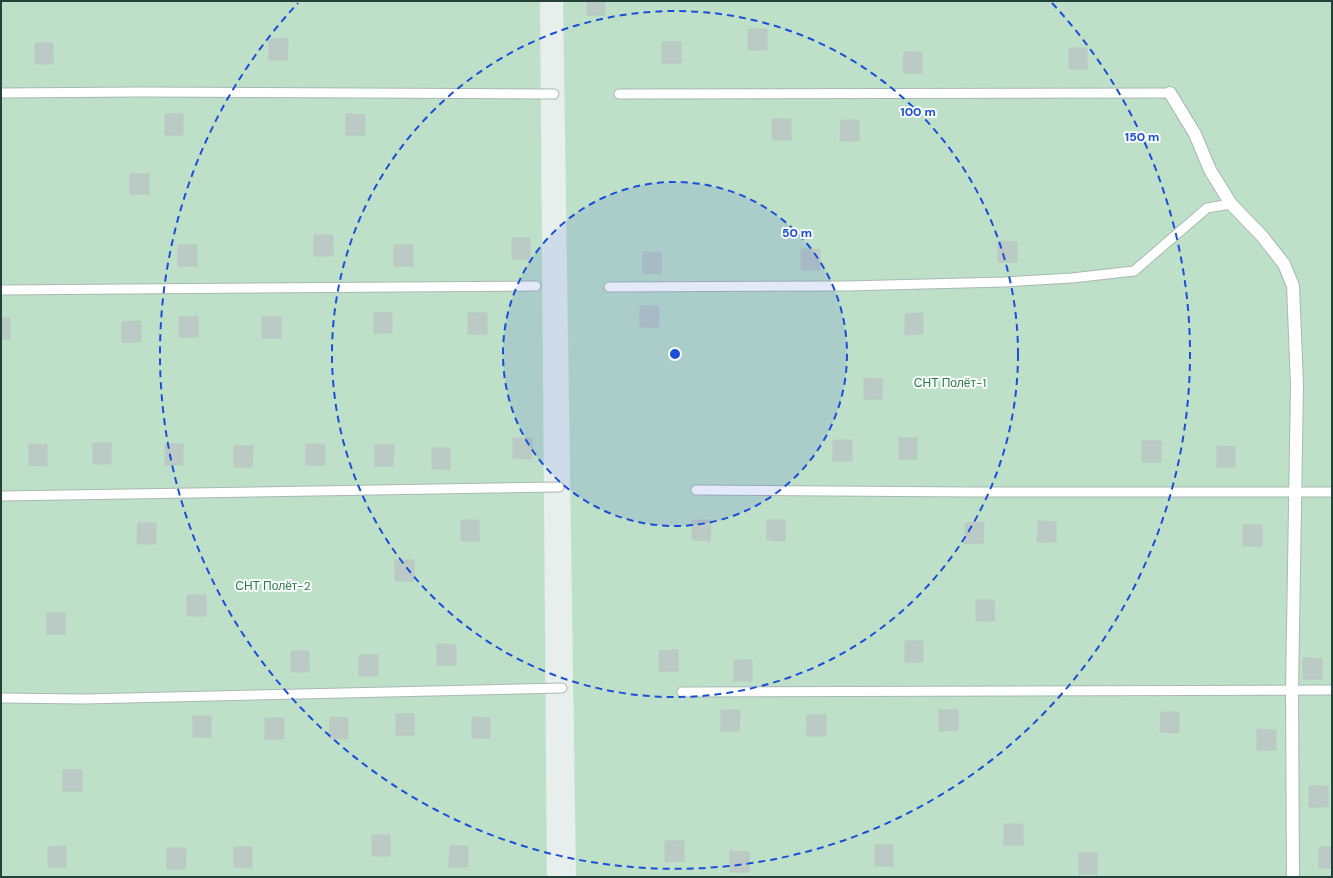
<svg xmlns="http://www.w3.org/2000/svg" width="1333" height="878" font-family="'DM Sans',sans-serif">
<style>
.green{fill:#bfe0c8}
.building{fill:#bbcac4;stroke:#b8c9c2}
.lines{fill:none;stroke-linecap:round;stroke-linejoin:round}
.lane-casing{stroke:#a8b8b2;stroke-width:11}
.street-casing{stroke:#a8b8b2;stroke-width:14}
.lane{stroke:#fff;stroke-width:9}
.street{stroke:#fff;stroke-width:12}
.ring{fill:none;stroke:#1d4ed8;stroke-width:2;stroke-dasharray:7 5}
.labels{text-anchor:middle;stroke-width:4;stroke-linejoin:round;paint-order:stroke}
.park-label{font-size:12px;fill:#2d7a4b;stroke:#f7fbf9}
.centre{fill:#1d4ed8;stroke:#f7fbf9;stroke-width:2}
.ring-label{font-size:12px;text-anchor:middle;font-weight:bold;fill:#1d4ed8;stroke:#f7fbf9;stroke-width:4;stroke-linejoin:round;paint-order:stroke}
</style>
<rect width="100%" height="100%" fill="#e6efeb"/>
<path class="green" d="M1,1H540L547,877H1Z
M563,1H1332V877H576Z"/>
<path class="building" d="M587,1H605V15H587Z
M748,29H767V50H748Z
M269,39H288L287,60H269Z
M662,42H681V63H662Z
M35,43H53V64H35Z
M1069,48H1087V69H1069Z
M904,52H922V73H903Z
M165,114H183V135H165Z
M346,114L365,115V135H346Z
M772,119H791V140H772Z
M841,120H859V141H840Z
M130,174H149V194H130Z
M314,235H333V256H314Z
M512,238H530V259H512Z
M998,241L1017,242V262H998Z
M178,245H197V266H178Z
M394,245H413V266H394Z
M801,249H820V270H801Z
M643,252L661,253V274L643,273Z
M640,306H659V327H640Z
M374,312L392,313V333H374Z
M468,313H487V334H468Z
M923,313V334L905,335V314Z
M198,316V337H179V317Z
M262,317H281V338H262Z
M1,318H10V339H1Z
M141,321V342H122V322Z
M864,378L883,379L882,399H864Z
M513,438H532V459L513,458Z
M899,438H917V459H899Z
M833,440H852V461H833Z
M1142,441H1161V462H1142Z
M93,443H111V464H93Z
M29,444L47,445V466L29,465Z
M165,444H183V465H165Z
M306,444H325V465H306Z
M375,445H394L393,466H375Z
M234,446H253L252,467H234Z
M1217,446L1235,447V467H1217Z
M432,448H450V469H432Z
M461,520H479V541H461Z
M692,520H711L710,541L692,540Z
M767,520H785V541L767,540Z
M1038,521L1056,522V542H1037Z
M984,522L983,543L965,544V523Z
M138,523H156V544H137Z
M1243,525H1262V546H1243Z
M395,560H414V581H395Z
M187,595H206V616H187Z
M976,600H994L995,621H976Z
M47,613H65V634H47Z
M905,641H923V662H905Z
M437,644L456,645V665H437Z
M678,650V671H659V651Z
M291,651H309V672H291Z
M359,655H378V676H359Z
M1303,658L1322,659V679H1303Z
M734,660H752V681H734Z
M721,710H740L739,731H721Z
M939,710H958V730L939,731Z
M1161,712H1179V733L1160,732Z
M396,714H414V735H396Z
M807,715H826V736H807Z
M193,716H211V737H193Z
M330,717L348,718V739L329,738Z
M472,717L490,718V738H472Z
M265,718H284V739H265Z
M1257,729L1276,730V750H1257Z
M63,770H82V791H63Z
M1309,786H1328V807H1309Z
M1004,824H1023V845H1004Z
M372,835H390V856H372Z
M665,841H684V861L665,862Z
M875,845H893V866H875Z
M66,846V867H48V847Z
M450,846H468V867H449Z
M234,847H252V868L234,867Z
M1319,847H1332V868H1319Z
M167,848H186L185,869H167Z
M730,851L749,852V872H730Z
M1079,853H1097V874H1079Z"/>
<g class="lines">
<defs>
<path id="lane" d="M1,93L140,92L554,94
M619,94L1170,93
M609,287L847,286L1004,282L1072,278L1134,271L1207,208L1231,204
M1,290L536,286
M696,490L970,492H1332
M1,496L559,487
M682,692L1332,690
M1,698L84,699L562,688"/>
<path id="street" d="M1170,93L1195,134L1210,170L1231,204L1262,236L1284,264L1293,286L1297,385L1292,690L1293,877"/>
</defs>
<use href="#lane" class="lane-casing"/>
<use href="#street" class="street-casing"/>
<use href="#lane" class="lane"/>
<use href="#street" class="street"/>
</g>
<circle cx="675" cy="354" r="172" fill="#1d4ed8" fill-opacity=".12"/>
<g class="ring">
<circle cx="675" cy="354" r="172"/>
<circle cx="675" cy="354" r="343"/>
<path d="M1052 3A515 515 0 1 1 298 3"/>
</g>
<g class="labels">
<g class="park-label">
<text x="950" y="387">СНТ Полёт-1</text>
<text x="273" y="590">СНТ Полёт-2</text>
</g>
</g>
<circle cx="675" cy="354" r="6" class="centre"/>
<g class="ring-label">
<text x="918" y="116">100 m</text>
<text x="1142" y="141">150 m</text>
<text x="797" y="237">50 m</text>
</g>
<rect width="1333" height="878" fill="none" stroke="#24423a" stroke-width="4"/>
</svg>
